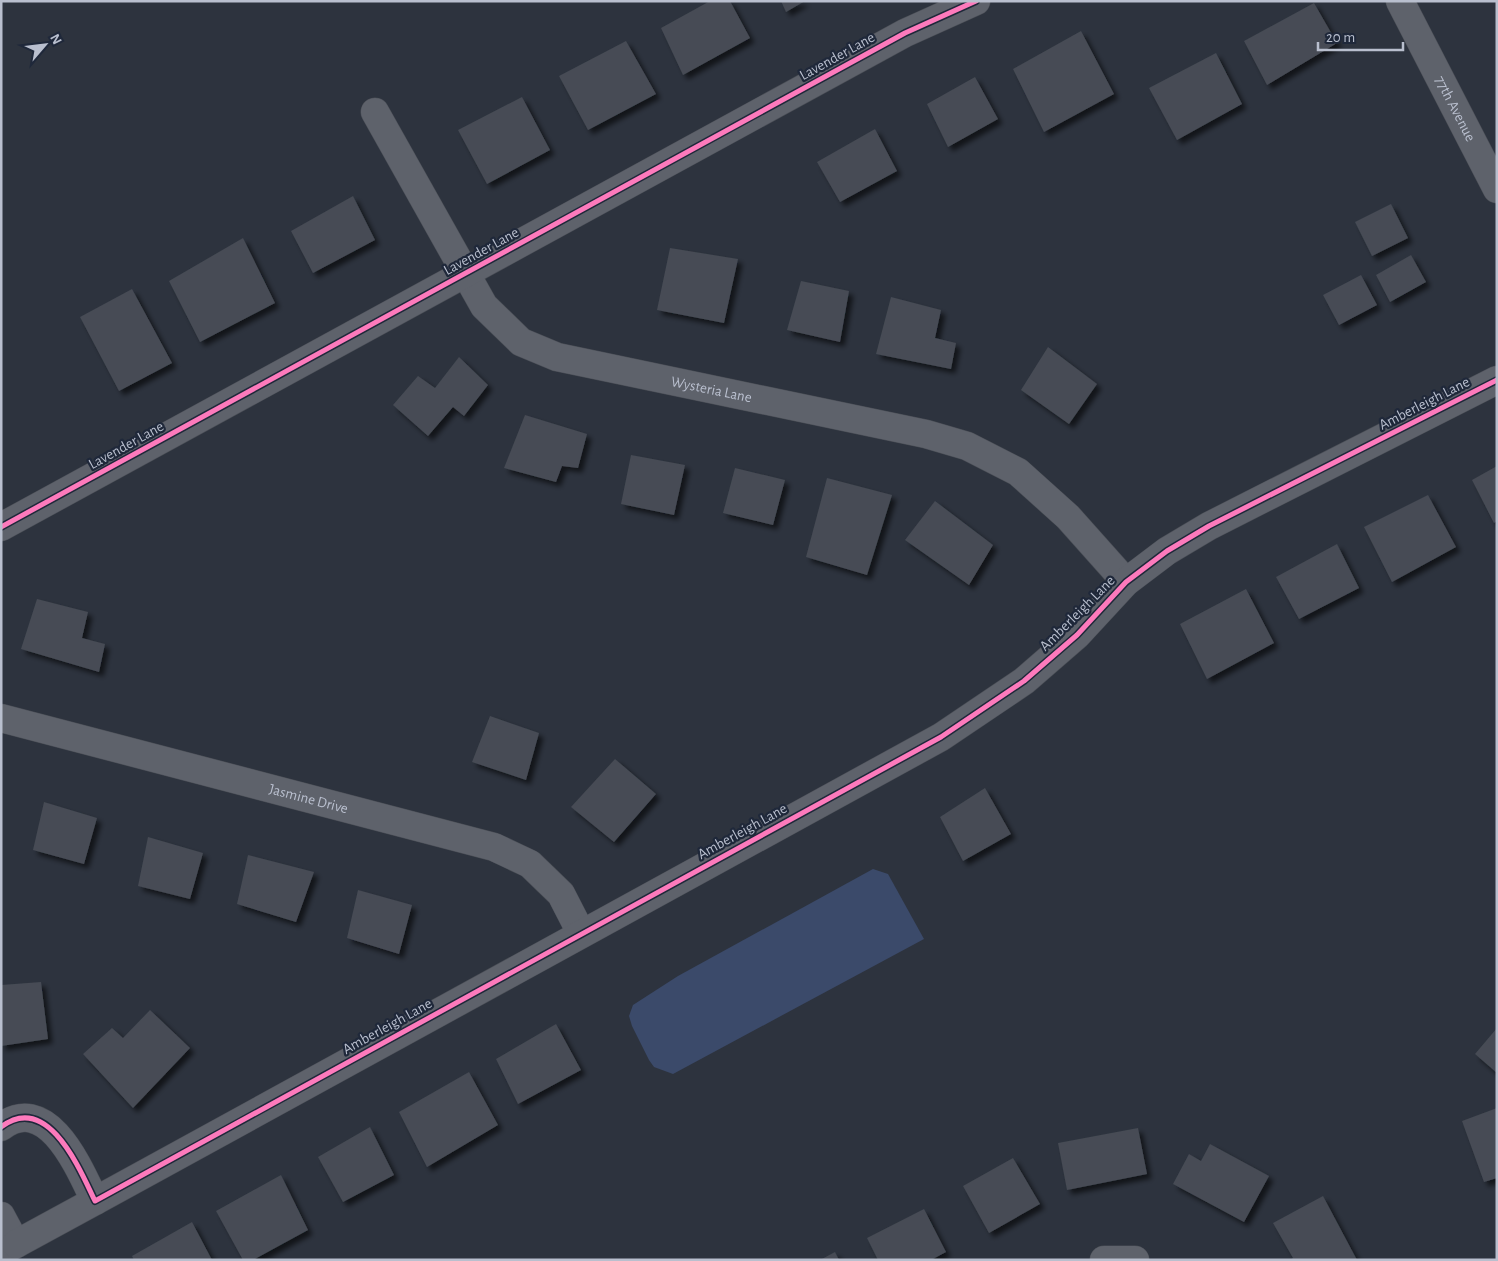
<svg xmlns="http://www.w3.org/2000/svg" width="1498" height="1261" font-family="'Alegreya Sans',sans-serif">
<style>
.water{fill:#3b4a6a}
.building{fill:#464b54;filter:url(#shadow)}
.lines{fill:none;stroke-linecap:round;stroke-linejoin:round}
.minor-casing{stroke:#4a4e56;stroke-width:29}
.tertiary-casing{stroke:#4a4e56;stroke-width:29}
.minor{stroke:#5e626b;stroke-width:28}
.tertiary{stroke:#5e626b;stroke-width:28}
.cycleway-casing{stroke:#1f283a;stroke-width:8}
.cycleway{stroke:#fd7abc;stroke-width:5}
.labels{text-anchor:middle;stroke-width:4.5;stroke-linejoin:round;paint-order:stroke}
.street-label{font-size:15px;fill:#b9bfce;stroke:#1f283a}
</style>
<defs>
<filter id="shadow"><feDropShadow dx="4.5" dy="4.5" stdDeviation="2.5" flood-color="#0009"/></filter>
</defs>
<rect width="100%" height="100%" fill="#2d333e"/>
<path class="water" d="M873,869L888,874L924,939L673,1074L654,1067L649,1060L632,1026L629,1016L633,1005L678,976Z"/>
<path class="building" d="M710,1H730L750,38L683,75L661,28Z
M781,1H805L786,12Z
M1314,3L1337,43L1267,85L1244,41Z
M1081,31L1114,94L1044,132L1013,69Z
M626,41L656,94L588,130L559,76Z
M1216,53L1242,104L1177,140L1149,88Z
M975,77L998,119L948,147L927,104Z
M522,97L550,150L487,184L458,130Z
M875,129L897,171L840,202L817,162Z
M353,196L375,240L313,273L291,231Z
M1391,204L1408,238L1372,256L1355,222Z
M243,238L275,303L200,342L169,281Z
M670,248L738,259L724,323L657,310Z
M1411,255L1426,282L1390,302L1376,275Z
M1361,275L1377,305L1339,325L1323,295Z
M801,281L849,291L840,342L787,330Z
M132,289L172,363L119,391L80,317Z
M891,297L941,310L935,338L956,343L951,369L876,354Z
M1048,347L1097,384L1069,424L1021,390Z
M459,357L488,385L464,416L453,407L428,436L393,405L418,376L435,388Z
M525,415L587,434L578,468L562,466L556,482L504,468Z
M631,455L685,465L674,515L621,504Z
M1497,466V521L1494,523L1472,480Z
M735,468L785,480L773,525L723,513Z
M827,478L892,495L867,575L806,557Z
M1428,495L1456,547L1392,582L1364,527Z
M935,501L993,545L969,585L905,540Z
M1337,544L1359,588L1299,619L1276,577Z
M1246,589L1274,643L1207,679L1180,624Z
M37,599L88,612L82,638L105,644L99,672L21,649Z
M490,716L539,733L526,780L472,762Z
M615,759L656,794L614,842L571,807Z
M985,788L1011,834L963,861L940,817Z
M44,802L97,818L84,864L33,850Z
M148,837L203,853L190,899L138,886Z
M248,855L314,872L296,922L237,904Z
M358,890L412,905L399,954L347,938Z
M41,982L48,1039L1,1046V985Z
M150,1010L190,1048L133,1108L83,1054L112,1028L123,1038Z
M556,1024L581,1070L518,1104L496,1059Z
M1497,1028V1073L1475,1054Z
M469,1072L498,1125L427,1167L399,1112Z
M1497,1108V1178L1484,1182L1462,1121Z
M370,1127L394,1175L343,1202L318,1157Z
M1138,1128L1147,1174L1067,1190L1058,1143Z
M1210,1144L1269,1176L1244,1222L1173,1184L1189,1154L1201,1161Z
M1013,1158L1040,1204L989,1233L963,1186Z
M281,1175L308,1230L253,1260H243L216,1211Z
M1323,1196L1357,1260H1290L1293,1258L1273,1223Z
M924,1209L946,1252L931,1260H878L867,1238Z
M192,1222L212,1260H134L132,1256Z
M835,1252L839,1260H820Z"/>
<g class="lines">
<defs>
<g id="minor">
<path id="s1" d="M375,112L484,306L521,342L557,357L926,434L967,446L1018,472L1068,517L1126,582"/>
<path d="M1,527L905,33L976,1"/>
<path id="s2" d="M1,718L494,847L530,864L561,894L581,933"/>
<path d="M1,1127C48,1091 80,1170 95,1201L941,737L1024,681L1077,635L1126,582L1167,551L1209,526L1497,380"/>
<path d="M1,1216L16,1244L1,1252"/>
<path d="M16,1244L95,1201"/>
<path d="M1104,1260H1135"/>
</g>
<g id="tertiary">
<path id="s3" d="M1400,1L1497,189"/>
</g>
</defs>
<use href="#minor" class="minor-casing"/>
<use href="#tertiary" class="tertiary-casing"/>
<use href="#minor" class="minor"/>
<use href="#tertiary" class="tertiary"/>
<defs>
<path id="cycleway" d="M1,527L905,33L976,1
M1,1127C48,1091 80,1170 95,1201L941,737L1024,681L1077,635L1126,582L1167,551L1209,526L1497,380"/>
</defs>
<use href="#cycleway" class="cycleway-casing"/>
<use href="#cycleway" class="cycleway"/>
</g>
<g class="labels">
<g class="street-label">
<text transform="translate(837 56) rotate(-29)" y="5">Lavender Lane</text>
<text dy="5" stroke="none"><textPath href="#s3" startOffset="121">77th Avenue</textPath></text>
<text transform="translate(481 251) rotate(-29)" y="5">Lavender Lane</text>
<text dy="5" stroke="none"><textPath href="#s1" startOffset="471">Wysteria Lane</textPath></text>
<text transform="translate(1424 403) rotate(-27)" y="5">Amberleigh Lane</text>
<text transform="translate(126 445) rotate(-29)" y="5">Lavender Lane</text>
<text transform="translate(1077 613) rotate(-45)" y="5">Amberleigh Lane</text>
<text dy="5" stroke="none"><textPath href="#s2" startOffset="318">Jasmine Drive</textPath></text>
<text transform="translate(742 831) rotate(-29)" y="5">Amberleigh Lane</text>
<text transform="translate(387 1026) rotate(-29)" y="5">Amberleigh Lane</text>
</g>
</g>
<rect width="1498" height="1261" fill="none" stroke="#b9bfce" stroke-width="5"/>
<g transform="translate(45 45) rotate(62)" stroke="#1f283a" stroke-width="4" paint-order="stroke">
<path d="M0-4L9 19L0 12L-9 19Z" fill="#b9bfce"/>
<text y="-8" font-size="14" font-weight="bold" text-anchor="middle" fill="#b9bfce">N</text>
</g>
<path d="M1318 42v8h85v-8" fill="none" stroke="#b9bfce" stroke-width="2.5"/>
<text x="1326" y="42" font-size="15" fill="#b9bfce" stroke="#1f283a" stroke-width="4" paint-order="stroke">20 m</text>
</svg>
